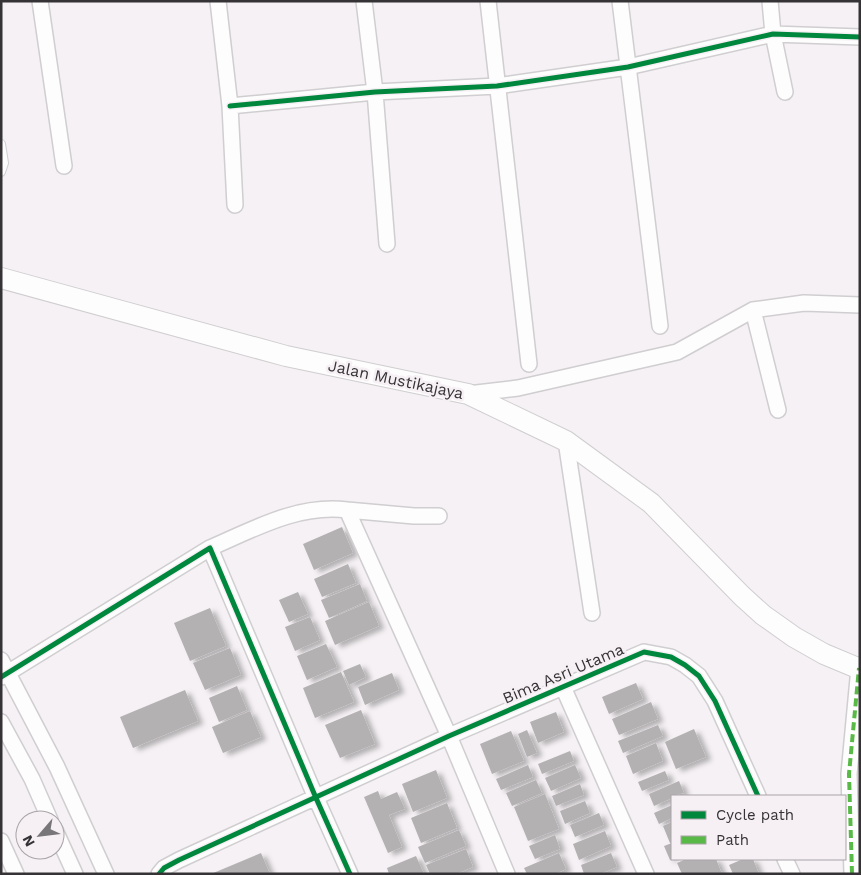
<svg xmlns="http://www.w3.org/2000/svg" width="861" height="875" font-family="'Work Sans',sans-serif">
<style>
.building{fill:#b4b1b3;filter:url(#shadow)}
.lines{fill:none;stroke-linecap:round;stroke-linejoin:round}
.service-casing{stroke:#d0ced0;stroke-width:10}
.minor-casing{stroke:#d0ced0;stroke-width:18}
.secondary-casing{stroke:#d0ced0;stroke-width:22}
.service{stroke:#fefdfd;stroke-width:8}
.minor{stroke:#fefdfd;stroke-width:15}
.secondary{stroke:#fefdfd;stroke-width:20}
.quiet{stroke:#58b947;stroke-width:4;stroke-dasharray:8 4;stroke-linecap:butt}
.cycleway-casing{stroke:#f6f0f5;stroke-width:8}
.cycleway{stroke:#00873e;stroke-width:5}
.labels{text-anchor:middle;stroke-width:5;stroke-linejoin:round;paint-order:stroke}
.street-label{font-size:16px;fill:#353335;stroke:#f6f0f5}
</style>
<defs>
<filter id="shadow"><feDropShadow dx="5.5" dy="3" stdDeviation="2.5" flood-color="#0004"/></filter>
</defs>
<rect width="100%" height="100%" fill="#f5f1f4"/>
<path class="building" d="M342,527L353,553L314,570L303,544Z
M348,564L356,583L322,597L314,579Z
M360,584L367,601L329,618L321,600Z
M298,592L308,614L289,622L279,600Z
M369,602L379,626L335,645L325,621Z
M210,608L226,646L190,661L174,623Z
M310,617L320,640L295,651L285,627Z
M326,644L337,667L307,680L297,656Z
M230,648L241,675L205,690L193,663Z
M360,664L366,677L349,685L343,671Z
M341,672L354,702L315,718L303,688Z
M392,673L399,690L365,705L358,687Z
M636,683L643,699L609,714L602,697Z
M237,686L247,710L219,722L209,698Z
M185,690L198,721L133,748L120,717Z
M651,702L658,719L619,735L612,719Z
M361,710L375,744L340,758L325,725Z
M250,711L261,737L223,753L212,727Z
M556,712L564,732L538,743L530,722Z
M658,725L663,736L623,753L618,741Z
M694,729L706,757L676,769L665,742Z
M527,730L537,753L527,757L518,734Z
M511,731L524,761L492,774L480,744Z
M656,743L663,761L633,774L626,756Z
M570,751L574,761L542,774L538,764Z
M528,765L533,777L501,790L496,779Z
M575,765L581,778L551,791L545,778Z
M436,770L447,798L413,812L402,784Z
M665,771L669,780L642,791L638,782Z
M536,780L542,793L512,806L506,793Z
M679,781L684,793L672,796V798L654,806L649,794Z
M580,784L584,795L556,806L552,796Z
M378,791L381,799L397,792L405,809L389,815L402,847L388,853L364,797Z
M545,794L559,829L528,841L514,807Z
M585,801L590,813L565,824L560,811Z
M447,803L457,828L421,843L411,818Z
M672,805V818L659,824L654,813Z
M599,813L604,825L575,837L570,825Z
M672,822V842L670,843L663,826Z
M459,830L466,846L425,863L418,847Z
M605,831L611,846L579,860L573,844Z
M555,835L560,849L535,859L529,846Z
M672,843V859L670,860L664,846Z
M466,849L473,867L456,874H430L426,865Z
M261,853L270,874H211Z
M559,853L566,869L555,874H527L524,868Z
M611,853L617,867L600,874H584L581,865Z
M416,856L424,874H389L387,868Z
M686,859H716L722,874H682L677,863Z
M743,859H753L759,874H733L729,865Z"/>
<g class="lines">
<defs>
<path id="service" d="M1,144L4,163L1,172"/>
<path id="minor" d="M40,1L64,166
M218,1L230,106L235,205
M364,1L375,92L387,244
M488,1L529,364
M620,1L660,326
M770,1L773,34L785,92
M230,106L375,92L497,86L628,67L773,34L860,37
M753,310L778,410
M468,394L518,388L677,352L753,310L804,303L860,305
M566,441L592,613
M347,510L414,516H439
M210,548C254,529 298,504 347,510L449,736L507,874
M1,660L57,767L106,874
M1,677L210,548L316,798L350,874
M563,687L646,874
M1,722L32,779L50,820
M55,830L75,874
M1,841L16,874
M785,859L792,874
M159,874L164,868L179,860L449,736L644,652L671,657L685,665L699,676L715,701L758,796
M852,874L849,774L859,668"/>
<path id="secondary" d="M1,278L286,356L468,394L566,441L651,503L742,596L763,615L794,637L824,654L860,669"/>
</defs>
<use href="#service" class="service-casing"/>
<use href="#minor" class="minor-casing"/>
<use href="#secondary" class="secondary-casing"/>
<use href="#service" class="service"/>
<use href="#minor" class="minor"/>
<use href="#secondary" class="secondary"/>
<path class="quiet" d="M852,874L849,774L859,668"/>
<defs>
<path id="cycleway" d="M230,106L375,92L497,86L628,67L773,34L860,37
M1,677L210,548L316,798L350,874
M159,874L164,868L179,860L449,736L644,652L671,657L685,665L699,676L715,701L758,796"/>
</defs>
<use href="#cycleway" class="cycleway-casing"/>
<use href="#cycleway" class="cycleway"/>
</g>
<g class="labels">
<g class="street-label">
<text transform="translate(396 379) rotate(12)" y="6">Jalan Mustikajaya</text>
<text transform="translate(563 673) rotate(-23)" y="6">Bima Asri Utama</text>
</g>
</g>
<rect width="861" height="875" fill="none" stroke="#353335" stroke-width="5"/>
<rect x="671" y="795" width="175" height="65" fill="#f6f0f5" stroke="#a9a4a8"/>
<rect x="681" y="811" width="25" height="8" fill="#00873e" stroke="#a9a4a8"/>
<text x="716" y="820" font-size="15" fill="#353335">Cycle path</text>
<rect x="681" y="836" width="25" height="8" fill="#58b947" stroke="#a9a4a8"/>
<text x="716" y="845" font-size="15" fill="#353335">Path</text>
<g transform="translate(40 835) rotate(242)"><circle r="24" fill="#f6f0f5" stroke="#a9a4a8"/>
<path d="M0-4L9 19L0 12L-9 19Z" fill="#787678"/>
<text y="-8" font-size="14" font-weight="bold" text-anchor="middle" fill="#353335">N</text>
</g>
</svg>
